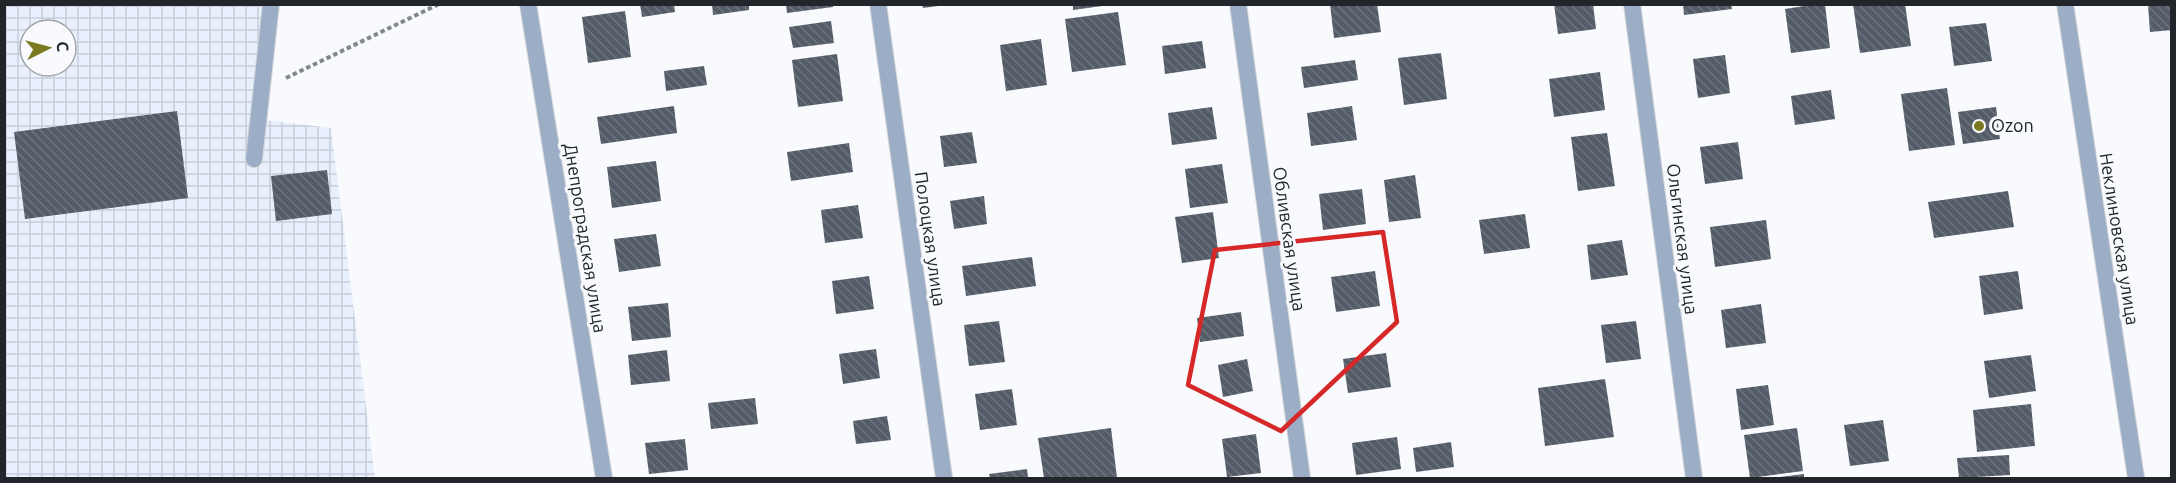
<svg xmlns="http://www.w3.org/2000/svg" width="2176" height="483" font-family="Ubuntu,sans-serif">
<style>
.industrial{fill:url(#industrial-grid);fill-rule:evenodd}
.building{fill:url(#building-back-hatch)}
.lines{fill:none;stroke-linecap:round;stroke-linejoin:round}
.minor-casing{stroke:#d1d4d7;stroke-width:18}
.path{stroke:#83878b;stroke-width:4;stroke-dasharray:4.5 3;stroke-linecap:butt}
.minor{stroke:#9cadc6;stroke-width:16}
.marked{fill:none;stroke:#d62828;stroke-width:4.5;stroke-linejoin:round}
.poi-dot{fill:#7b7920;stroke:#f8fafd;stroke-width:2}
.labels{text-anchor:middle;stroke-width:6;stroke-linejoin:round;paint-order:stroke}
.poi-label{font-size:18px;fill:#22262b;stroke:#f8fafd;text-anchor:start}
.street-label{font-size:18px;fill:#22262b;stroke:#f8fafd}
</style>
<defs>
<pattern id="industrial-grid" width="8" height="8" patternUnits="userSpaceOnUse" patternTransform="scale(1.5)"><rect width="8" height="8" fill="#e8f0fd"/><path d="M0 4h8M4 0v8" fill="none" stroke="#c7ced9"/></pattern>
<pattern id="building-back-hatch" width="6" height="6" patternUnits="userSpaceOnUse" patternTransform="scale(1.5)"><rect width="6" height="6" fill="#545c68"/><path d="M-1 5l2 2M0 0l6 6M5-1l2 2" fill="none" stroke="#6e747e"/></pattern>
</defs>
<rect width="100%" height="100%" fill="#f8fafd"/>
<path class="industrial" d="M4,5H268L257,119L331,128L375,478H5ZM30,30H66V66H30Z"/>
<path class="building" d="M640,4H674L675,12L642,17Z
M712,4H749V10L713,15Z
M786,4H833V7L787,13Z
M1073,4H1102V6L1073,10Z
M1330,4H1377L1381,32L1334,38Z
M1554,4H1593L1596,29L1558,34Z
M1683,4H1731L1732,9L1684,15Z
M1817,4H1825L1830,48L1791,53L1785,9Z
M1853,4H1905L1911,46L1860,53Z
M2148,4H2172V30L2150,32Z
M922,5H938V6L923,8Z
M625,11L631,57L588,63L582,17Z
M1118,12L1126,65L1072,72L1065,19Z
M831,21L834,43L793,48L789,27Z
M1986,23L1992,61L1954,66L1949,27Z
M1041,39L1047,85L1006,91L1000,45Z
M1202,41L1206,68L1165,74L1162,46Z
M1441,53L1447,99L1404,105L1398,58Z
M837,54L843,101L798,107L792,60Z
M1725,55L1730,93L1698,98L1693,59Z
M1355,60L1358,80L1304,88L1301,67Z
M704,66L707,85L666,91L664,71Z
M1600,72L1605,110L1554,117L1549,79Z
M1947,88L1955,145L1909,151L1901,94Z
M1831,90L1835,119L1795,125L1791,96Z
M674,106L677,133L601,144L597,117Z
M1352,106L1357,140L1311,146L1307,113Z
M1212,107L1217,139L1172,145L1168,113Z
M1996,107L2000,139L1963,144L1958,112Z
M177,111L188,198L25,219L14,132Z
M972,132L977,163L944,167L940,136Z
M1607,133L1615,186L1578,191L1571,137Z
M1738,142L1743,179L1705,184L1700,147Z
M849,143L853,172L791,181L787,152Z
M656,161L661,201L612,208L607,167Z
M1222,164L1228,203L1190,208L1185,169Z
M327,170L332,214L276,221L271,176Z
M1415,175L1421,218L1389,222L1384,180Z
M1362,189L1366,224L1323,230L1319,194Z
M2008,191L2014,227L1934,238L1928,202Z
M984,196L987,224L954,229L950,201Z
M858,205L863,238L825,243L821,210Z
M1213,212L1219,258L1182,263L1175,217Z
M1525,214L1530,248L1484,254L1479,220Z
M1766,220L1771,259L1715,267L1710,227Z
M656,234L661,266L619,272L614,239Z
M1622,240L1628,275L1591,280L1587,245Z
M1032,257L1036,286L966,296L962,266Z
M1375,271L1380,306L1336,312L1331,277Z
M2018,271L2023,309L1984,315L1979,276Z
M869,276L874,309L836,314L832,281Z
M668,303L671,337L632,341L628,307Z
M1761,304L1766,343L1726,348L1721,310Z
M1241,312L1244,336L1200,342L1197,318Z
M999,321L1005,362L969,366L964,325Z
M1636,321L1641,359L1606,363L1601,325Z
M876,349L880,378L843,384L839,354Z
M667,350L670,381L631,385L628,355Z
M1386,353L1391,387L1348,393L1343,359Z
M2031,355L2036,391L1989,398L1984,361Z
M1247,359L1253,391L1223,397L1218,365Z
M1605,379L1614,437L1545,446L1538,388Z
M1768,385L1774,425L1741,430L1736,389Z
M1012,389L1017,425L980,430L975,394Z
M755,398L758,424L711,429L708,403Z
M2031,404L2035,446L1977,452L1973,410Z
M887,416L891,440L856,444L853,421Z
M1883,420L1889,461L1850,466L1844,425Z
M1111,428L1117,478H1044L1038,438Z
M1797,428L1803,471L1750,478L1744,435Z
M1256,434L1261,473L1227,477L1222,439Z
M1397,437L1401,469L1356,475L1352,443Z
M685,439L688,470L649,474L645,443Z
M1451,442L1454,467L1416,472L1413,448Z
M2009,455L2010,475L1959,478L1957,458Z
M1027,469L1028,478H990L989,474Z
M1804,474V478H1780V477Z"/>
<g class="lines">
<defs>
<path id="minor" d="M528,4L604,478
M878,4L944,478
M1238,4L1302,478
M1632,4L1694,478
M2065,4L2136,478
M254,159L271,4"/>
</defs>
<use href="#minor" class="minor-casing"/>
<path class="path" d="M286,78L439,4"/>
<use href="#minor" class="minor"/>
</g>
<path class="marked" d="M1383,232L1397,322L1281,431L1188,385L1215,250Z"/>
<circle class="poi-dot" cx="1979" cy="126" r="6"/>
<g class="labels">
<g class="poi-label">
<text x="1991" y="132">Ozon</text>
</g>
<g class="street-label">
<text transform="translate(585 238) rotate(81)" y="6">Днепроградская улица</text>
<text transform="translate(930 239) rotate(82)" y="6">Полоцкая улица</text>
<text transform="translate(1289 239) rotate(82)" y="6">Обливская улица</text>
<text transform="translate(1682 239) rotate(83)" y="6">Ольгинская улица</text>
<text transform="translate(2119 239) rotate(81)" y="6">Неклиновская улица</text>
</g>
</g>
<rect width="2176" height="483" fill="none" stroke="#22262b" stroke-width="12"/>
<g transform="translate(48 48) rotate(84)"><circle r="28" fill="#f8fafd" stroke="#a2a5a9" stroke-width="1.5"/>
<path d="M0-4.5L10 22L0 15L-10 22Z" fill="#7b7920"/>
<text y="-9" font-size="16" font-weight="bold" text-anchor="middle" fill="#22262b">С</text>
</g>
</svg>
